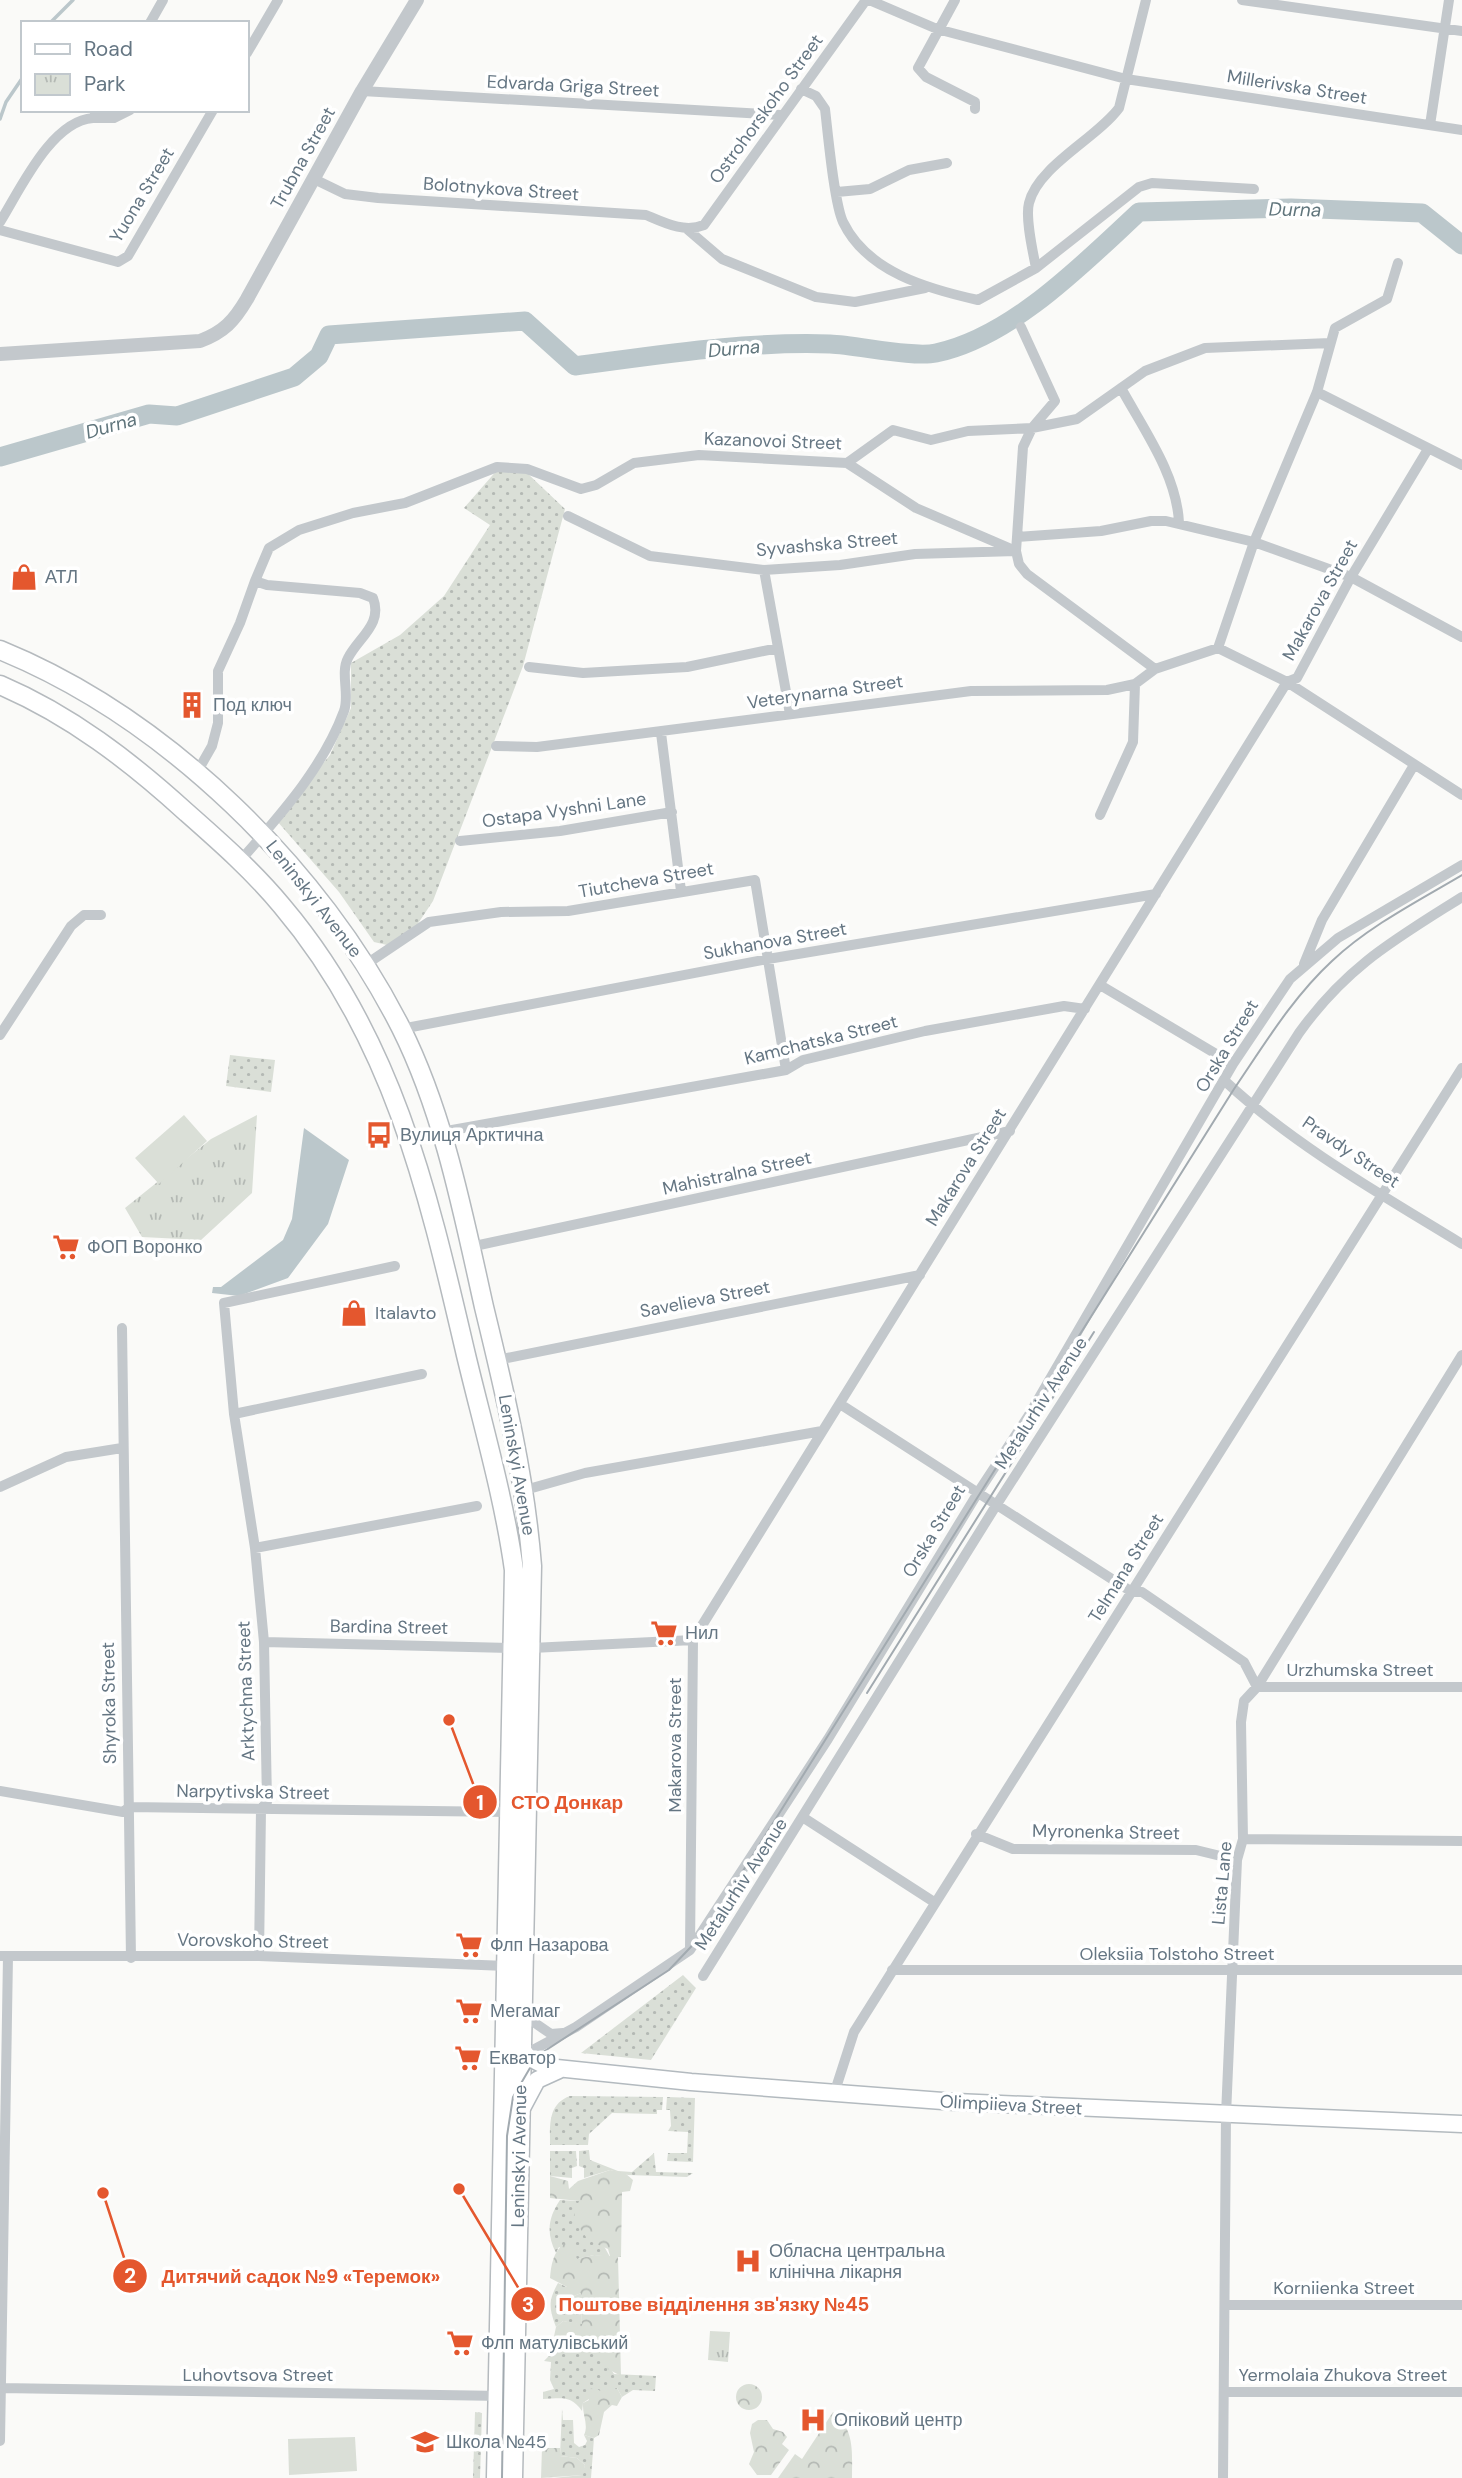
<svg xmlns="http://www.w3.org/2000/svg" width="1462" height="2478" font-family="'DM Sans',sans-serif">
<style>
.grass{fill:url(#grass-dots)}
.forest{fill:url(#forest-crowns)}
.park{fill:url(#park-tufts)}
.pitch{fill:#dadfd7}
.water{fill:#bbc7cb}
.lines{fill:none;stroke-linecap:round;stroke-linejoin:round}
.stream{stroke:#bbc7cb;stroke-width:3.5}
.river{stroke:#bbc7cb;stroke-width:19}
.secondary-casing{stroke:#b3babf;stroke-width:19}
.primary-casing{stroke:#b5babe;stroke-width:21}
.minor{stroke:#c3c8cc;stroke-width:10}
.tertiary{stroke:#c3c8cc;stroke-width:14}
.secondary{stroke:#fff;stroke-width:16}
.primary{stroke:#fff;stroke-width:18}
.tram{stroke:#a2aab0;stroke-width:2}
.labels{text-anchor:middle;stroke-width:7;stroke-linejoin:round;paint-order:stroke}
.street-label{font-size:18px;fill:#657683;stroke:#fff}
.poi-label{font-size:18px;fill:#657683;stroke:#fff;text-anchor:start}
.water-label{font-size:19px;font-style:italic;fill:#60757c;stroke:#fff}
.leader{fill:none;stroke:#e4572e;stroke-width:2.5}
.callout-dot{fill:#e4572e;stroke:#fff;stroke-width:2.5}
.mark-label{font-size:21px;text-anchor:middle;font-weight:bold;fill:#fff}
.callout-label{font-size:19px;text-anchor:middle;font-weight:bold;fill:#e4572e;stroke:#fff;stroke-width:7;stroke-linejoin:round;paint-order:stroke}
</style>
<defs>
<pattern id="grass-dots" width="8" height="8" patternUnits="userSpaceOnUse" patternTransform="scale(1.75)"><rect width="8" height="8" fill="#dadfd7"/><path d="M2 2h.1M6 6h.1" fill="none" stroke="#b4b9b4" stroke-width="1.8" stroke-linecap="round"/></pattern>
<pattern id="forest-crowns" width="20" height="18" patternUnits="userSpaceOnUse" patternTransform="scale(1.75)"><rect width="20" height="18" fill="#dadfd7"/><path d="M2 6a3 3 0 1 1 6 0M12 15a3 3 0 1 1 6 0" fill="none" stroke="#b4b9b4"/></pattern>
<pattern id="park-tufts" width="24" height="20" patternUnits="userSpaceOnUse" patternTransform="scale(1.75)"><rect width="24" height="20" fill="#dadfd7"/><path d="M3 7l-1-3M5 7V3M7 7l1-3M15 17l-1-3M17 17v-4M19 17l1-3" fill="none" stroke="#b4b9b4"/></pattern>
</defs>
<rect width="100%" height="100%" fill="#fafaf8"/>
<path class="grass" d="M498,469L526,472L565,509L523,666L433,901L417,925L387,945L374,942L339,892L277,821L330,755L351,708V663L400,635L444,596L490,525L464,508Z
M230,1055L275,1060L271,1092L226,1086Z
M683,1975L696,1988L651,2060L581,2053Z
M570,2096L663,2097L662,2110H657V2114L612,2113L589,2134L588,2145H550C550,2124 548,2104 570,2096Z
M667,2097L695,2098L693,2162L667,2161L668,2153H687L688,2132L668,2131L671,2126L670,2110H666Z
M589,2150L590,2160L618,2171L632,2172L654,2153L656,2172L693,2173L687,2177L628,2175L610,2170L584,2178V2168L579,2166V2151Z
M550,2151H576L577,2166L572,2168V2178L550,2176Z
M560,2200L579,2201L610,2257L594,2255L577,2259L559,2247L556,2253C546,2233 548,2218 560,2200Z
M558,2283L567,2287V2299L581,2293L582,2325L563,2321L556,2327C549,2308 548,2301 558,2283Z
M570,2334L597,2347L614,2374L656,2376L655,2391L633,2390L622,2397L617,2388L604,2394L599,2392L583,2403L582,2411C570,2394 560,2399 543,2399V2392L554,2389L550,2380L551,2362L544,2361Z
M562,2409L563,2420H573L574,2443L579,2447L585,2445L587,2441L584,2435L594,2438L591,2478H553L582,2475L585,2465L577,2458L560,2456Z
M475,2412L482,2413L480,2478H473Z"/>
<path class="forest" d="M610,2170L625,2173L633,2180L630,2191L622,2192L621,2257H618L621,2376L608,2369L597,2347L585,2343L576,2335L564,2337L557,2345L553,2341L556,2327L563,2321L582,2324L581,2293L567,2299V2287L550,2278C551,2265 553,2252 564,2244L572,2246L577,2259L594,2255L610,2256L608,2249L588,2240L573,2218L579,2201L550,2198V2176L568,2181L569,2189L578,2181Z
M736 2397a13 13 0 1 1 26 0a13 13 0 1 1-26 0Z
M596,2388L603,2393L607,2388H617L622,2397L617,2406L612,2405L604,2412L599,2435L594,2438L584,2435C589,2425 582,2414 583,2403L589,2400L585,2394L588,2389Z
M833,2412C855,2429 852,2452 852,2478H778L795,2454L802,2459Z
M758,2420H767L773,2429L783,2432L787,2437L782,2444L789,2450L771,2475H757L749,2464L754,2452L750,2433L752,2424Z
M542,2448H560V2456L577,2458L585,2465L583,2475L541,2478Z"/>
<path class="park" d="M257,1115L252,1193L201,1240L142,1237L125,1208L211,1139Z
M710,2331L730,2332L728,2362L708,2360Z"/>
<path class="pitch" d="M184,1115L207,1141L159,1184L135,1158Z
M355,2437L357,2471L289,2475L288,2439Z"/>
<path class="water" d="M304,1128L349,1160L328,1224L288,1278L239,1296L212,1293L213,1287H221L283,1240L292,1219Z"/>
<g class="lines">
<path class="stream" d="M50,23L73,0
M0,119L6,102L23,77"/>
<path class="river" d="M0,457L149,414L177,416L294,377L319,356L329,335L525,321L575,366C659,355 745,341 830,344C857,345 913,358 936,353C1012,337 1084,263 1139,212L1291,208L1422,213L1462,245"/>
<defs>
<path id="secondary" d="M517,2043L528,2057L547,2067L691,2082L956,2102L1462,2124
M521,2110L537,2080L559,2070"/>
<path id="primary" d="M0,650C166,718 320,868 401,1028C444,1114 463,1213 484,1307C505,1393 525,1477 532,1566L513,2478
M0,685C70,715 130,761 186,812C220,842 253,871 282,906C393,1037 428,1192 466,1355C483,1426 504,1498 514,1570L496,2478"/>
</defs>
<use href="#secondary" class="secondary-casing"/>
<use href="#primary" class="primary-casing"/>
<path class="minor" d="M869,0L937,29L1126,79L1462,130
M955,0L918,68L926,77L975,102V109
M1242,0L1462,31
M150,23L163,0
M247,53L278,0
M801,89L816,96L825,109C828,134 834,203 843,222C867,272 928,289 978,300L1036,268L1139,187L1152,183L1254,189
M362,91L781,115
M93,118H114L130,110
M1430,125L1449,0
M314,179L345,194L378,198L646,215C665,223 684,233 704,225L866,0
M837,192L870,189L909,170L947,163
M0,222C20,190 51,121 93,118L98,110
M687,229L722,259L816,297L855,302L925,288
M0,230L118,262L128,256L213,110
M1036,268C1033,252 1025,218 1029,203C1038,166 1097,138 1119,108L1146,0
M1121,388C1144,430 1177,475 1179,523
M1317,392L1462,465
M847,463L916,508L1016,551L1019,564L1027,574L1155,669
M568,516L650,556L764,570L840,565L915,554L1016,551L1017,537L1101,531L1151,521H1166L1254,542L1351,577L1462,637
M1017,537L1023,447L1032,428L1055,401L1021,327
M764,570L790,714
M1218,648L1254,542L1317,392L1335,328L1387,299L1398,263
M529,667L583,673L687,667L778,648
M661,733L681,891
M496,746L537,747L971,691L1107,690L1135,684L1155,669L1218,648L1287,682L1462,795
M196,774L212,746L218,723V671L240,623L255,581L269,548L299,530L353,513L405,503L497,467L527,469L581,489L596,485L634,463L699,455L847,463L893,430L931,440L968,431L1032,428L1077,419L1145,371L1205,348L1330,343
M1100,815L1133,742L1135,684
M460,841L560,831L672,812
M240,861C280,815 323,768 344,711C350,695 340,673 348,658C359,637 383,624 373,598L360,593L267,585L255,581
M1304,964L1322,920L1414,765
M365,965L429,922L501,912L568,911L755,880L786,1070
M1100,985L1233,1064
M401,1029L768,959L1156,894
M0,1035L71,926L84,915H101
M1226,1082C1295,1146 1382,1195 1462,1244
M441,1132L786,1070L803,1060L925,1031L1064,1006L1085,1009
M470,1247L1010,1131
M122,1328L131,1958
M497,1360L920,1275
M840,1404L1132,1592H1142L1244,1662L1257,1687H1462
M234,1414L422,1374
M0,1487L66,1457L122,1448
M525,1490L585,1473L822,1431
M255,1548L477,1506
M264,1642L513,1648
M532,1648L693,1640
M0,1791L123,1812L129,1807L509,1812
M804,1818L934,1902
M976,1834L1013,1849L1196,1850L1237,1860
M1243,1839L1462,1841
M690,1950L693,1640L1287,682L1297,678L1351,577L1428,449
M0,1956H259L506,1966
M259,1956L261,1809L267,1802L264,1642L255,1548L234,1414L224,1303L395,1266
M892,1970H1462
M703,1976L997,1504L1299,1033C1347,966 1394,940 1462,897
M522,2014L551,2034L563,2033
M525,2060L533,2050L576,2027L690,1950L828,1739L979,1491L1029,1415L1233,1064L1290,979L1338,938L1462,865
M834,2094L854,2032L1462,1068
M1226,2305H1462
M0,2388L502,2396
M1224,2392H1462
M0,2441L8,1956
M1223,2478L1226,2115L1237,1860L1243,1839L1241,1722L1244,1701L1257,1687L1462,1355"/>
<path class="tertiary" d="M0,354L200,341C224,332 234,321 247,299L362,91L417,0"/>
<use href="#secondary" class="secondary"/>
<use href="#primary" class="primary"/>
<path class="tram" d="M867,1693L1094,1332
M502,2478L507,2136L513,2097L537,2056L669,1970L704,1933L1234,1089C1264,1045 1292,998 1332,961C1369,926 1418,901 1462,875"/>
</g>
<defs>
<symbol id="shop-bare" viewBox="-9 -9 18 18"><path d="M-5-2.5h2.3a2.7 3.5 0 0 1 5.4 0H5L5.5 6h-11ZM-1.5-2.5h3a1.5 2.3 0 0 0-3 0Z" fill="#e4572e" stroke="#fff" stroke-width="2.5" paint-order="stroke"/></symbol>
<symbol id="building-bare" viewBox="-9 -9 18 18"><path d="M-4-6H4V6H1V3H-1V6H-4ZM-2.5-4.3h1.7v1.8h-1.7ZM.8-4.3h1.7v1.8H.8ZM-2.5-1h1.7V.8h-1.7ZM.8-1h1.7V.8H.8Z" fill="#e4572e" stroke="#fff" stroke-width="2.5" paint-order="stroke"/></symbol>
<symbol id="bus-bare" viewBox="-9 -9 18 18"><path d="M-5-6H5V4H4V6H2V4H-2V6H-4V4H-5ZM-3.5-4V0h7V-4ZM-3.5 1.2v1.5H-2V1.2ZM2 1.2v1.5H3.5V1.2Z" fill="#e4572e" stroke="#fff" stroke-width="2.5" paint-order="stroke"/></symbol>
<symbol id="supermarket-bare" viewBox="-9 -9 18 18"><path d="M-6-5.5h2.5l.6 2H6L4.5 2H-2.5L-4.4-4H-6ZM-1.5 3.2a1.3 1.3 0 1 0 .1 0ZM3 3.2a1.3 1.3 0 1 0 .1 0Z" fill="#e4572e" stroke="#fff" stroke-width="2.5" paint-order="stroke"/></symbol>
<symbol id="hospital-bare" viewBox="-9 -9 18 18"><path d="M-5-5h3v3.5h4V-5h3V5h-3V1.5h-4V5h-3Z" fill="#e4572e" stroke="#fff" stroke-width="2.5" paint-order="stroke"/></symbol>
<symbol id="school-bare" viewBox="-9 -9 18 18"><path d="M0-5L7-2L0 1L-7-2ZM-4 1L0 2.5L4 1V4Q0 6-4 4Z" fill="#e4572e" stroke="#fff" stroke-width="2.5" paint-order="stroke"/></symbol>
</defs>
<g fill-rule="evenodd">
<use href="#shop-bare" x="5" y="558" width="38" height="38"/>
<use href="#building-bare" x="173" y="686" width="38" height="38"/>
<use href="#bus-bare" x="360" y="1116" width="38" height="38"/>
<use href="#supermarket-bare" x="47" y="1228" width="38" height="38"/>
<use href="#shop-bare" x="335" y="1294" width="38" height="38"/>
<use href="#supermarket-bare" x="645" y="1614" width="38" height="38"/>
<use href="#supermarket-bare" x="450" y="1926" width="38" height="38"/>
<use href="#supermarket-bare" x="450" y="1992" width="38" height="38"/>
<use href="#supermarket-bare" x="449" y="2039" width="38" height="38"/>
<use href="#hospital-bare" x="729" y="2242" width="38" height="38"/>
<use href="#supermarket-bare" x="441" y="2324" width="38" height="38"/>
<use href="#hospital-bare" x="794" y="2401" width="38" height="38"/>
<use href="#school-bare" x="406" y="2423" width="38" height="38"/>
</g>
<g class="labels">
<g class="street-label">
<text transform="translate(573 86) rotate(3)" y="6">Edvarda Griga Street</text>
<text transform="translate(1297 87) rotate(9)" y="6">Millerivska Street</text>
<text transform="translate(766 109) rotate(-54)" y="6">Ostrohorskoho Street</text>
<text transform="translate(303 158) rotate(-61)" y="6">Trubna Street</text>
<text transform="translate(501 189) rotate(4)" y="6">Bolotnykova Street</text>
<text transform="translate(142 195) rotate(-59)" y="6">Yuona Street</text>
<text transform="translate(773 441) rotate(2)" y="6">Kazanovoi Street</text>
<text transform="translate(827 544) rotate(-5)" y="6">Syvashska Street</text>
<text transform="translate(1320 600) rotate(-61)" y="6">Makarova Street</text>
<text transform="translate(825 692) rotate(-8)" y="6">Veterynarna Street</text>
<text transform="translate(564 810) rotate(-8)" y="6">Ostapa Vyshni Lane</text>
<text transform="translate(646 880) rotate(-10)" y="6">Tiutcheva Street</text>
<text transform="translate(314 899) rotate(52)" y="6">Leninskyi Avenue</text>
<text transform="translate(775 941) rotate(-10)" y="6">Sukhanova Street</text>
<text transform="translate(821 1040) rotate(-14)" y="6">Kamchatska Street</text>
<text transform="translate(1227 1046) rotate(-59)" y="6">Orska Street</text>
<text transform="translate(1351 1152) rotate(34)" y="6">Pravdy Street</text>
<text transform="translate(966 1167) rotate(-58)" y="6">Makarova Street</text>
<text transform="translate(737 1173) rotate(-12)" y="6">Mahistralna Street</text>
<text transform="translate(705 1299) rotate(-11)" y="6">Savelieva Street</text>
<text transform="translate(1041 1403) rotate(-57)" y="6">Metalurhiv Avenue</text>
<text transform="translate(517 1465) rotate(80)" y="6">Leninskyi Avenue</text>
<text transform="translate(934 1531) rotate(-59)" y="6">Orska Street</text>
<text transform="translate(1126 1568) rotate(-58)" y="6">Telmana Street</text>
<text transform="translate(389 1627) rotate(1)" y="6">Bardina Street</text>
<text x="1360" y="1676">Urzhumska Street</text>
<text transform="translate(246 1691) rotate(-92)" y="6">Arktychna Street</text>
<text transform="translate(109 1703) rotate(-91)" y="6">Shyroka Street</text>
<text transform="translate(675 1745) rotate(-90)" y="6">Makarova Street</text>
<text transform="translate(253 1792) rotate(1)" y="6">Narpytivska Street</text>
<text transform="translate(1106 1832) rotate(1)" y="6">Myronenka Street</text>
<text transform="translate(1222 1883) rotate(-85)" y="6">Lista Lane</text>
<text transform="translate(741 1884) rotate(-57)" y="6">Metalurhiv Avenue</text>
<text transform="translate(253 1941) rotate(1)" y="6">Vorovskoho Street</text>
<text x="1177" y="1960">Oleksiia Tolstoho Street</text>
<text transform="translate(1011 2105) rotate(3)" y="6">Olimpiieva Street</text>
<text transform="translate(519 2156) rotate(-89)" y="6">Leninskyi Avenue</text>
<text x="1344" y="2294">Korniienka Street</text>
<text x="258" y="2381">Luhovtsova Street</text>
<text x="1343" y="2381">Yermolaia Zhukova Street</text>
</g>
<g class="poi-label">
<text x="45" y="583">АТЛ</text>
<text x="213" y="711">Под ключ</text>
<text x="400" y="1141">Вулиця Арктична</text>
<text x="87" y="1253">ФОП Воронко</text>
<text x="375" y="1319">Italavto</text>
<text x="685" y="1639">Нил</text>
<text x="490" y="1951">Флп Назарова</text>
<text x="490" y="2017">Мегамаг</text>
<text x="489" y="2064">Екватор</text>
<text x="769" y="2257">Обласна центральна<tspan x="769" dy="21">клінічна лікарня</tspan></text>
<text x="481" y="2349">Флп матулівський</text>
<text x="834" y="2426">Опіковий центр</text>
<text x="446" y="2448">Школа №45</text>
</g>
<g class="water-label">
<text transform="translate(1295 209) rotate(1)" y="7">Durna</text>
<text transform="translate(734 348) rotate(-5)" y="7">Durna</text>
<text transform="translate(111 425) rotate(-16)" y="7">Durna</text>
</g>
</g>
<path class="leader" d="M449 1720L480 1802M103 2193L130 2276M459 2189L528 2304"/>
<g class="callout-dot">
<circle cx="449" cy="1720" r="7"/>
<circle cx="103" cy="2193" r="7"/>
<circle cx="459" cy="2189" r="7"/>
<circle cx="480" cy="1802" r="18"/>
<circle cx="130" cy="2276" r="18"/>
<circle cx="528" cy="2304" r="18"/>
</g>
<g class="mark-label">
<text x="480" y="1810">1</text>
<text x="130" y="2283">2</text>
<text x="528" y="2312">3</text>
</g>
<g class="callout-label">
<text x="567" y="1809">СТО Донкар</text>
<text x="301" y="2283">Дитячий садок №9 «Теремок»</text>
<text x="714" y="2311">Поштове відділення зв'язку №45</text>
</g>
<rect x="21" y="21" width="228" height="91" fill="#ffffff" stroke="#c1c8cd" stroke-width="2"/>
<rect x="35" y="44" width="35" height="10" fill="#ffffff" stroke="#c1c8cd" stroke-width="2"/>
<text x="84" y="56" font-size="21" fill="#657683">Road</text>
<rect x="35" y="74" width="35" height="21" fill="url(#park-tufts)" stroke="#c1c8cd" stroke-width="2"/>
<text x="84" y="91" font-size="21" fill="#657683">Park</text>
</svg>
